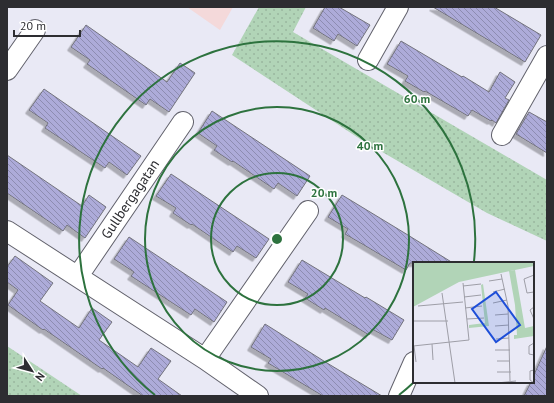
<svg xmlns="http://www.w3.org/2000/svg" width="554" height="403" font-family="'PT Sans',sans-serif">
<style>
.education{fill:#f4d9da}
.grass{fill:url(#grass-dots)}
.building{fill:url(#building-back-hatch);stroke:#73737d;filter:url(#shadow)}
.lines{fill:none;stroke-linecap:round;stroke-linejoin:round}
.street-casing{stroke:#62626c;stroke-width:22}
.street{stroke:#fff;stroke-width:20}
.ring{fill:none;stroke:#2d723e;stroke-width:2}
.labels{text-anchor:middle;stroke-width:3;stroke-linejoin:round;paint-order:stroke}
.street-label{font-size:14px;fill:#2d2d31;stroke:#fff}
.inset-road{fill:none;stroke:#9e9ea7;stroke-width:1}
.view{fill:#1d4ed8;fill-opacity:0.15;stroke:#1d4ed8;stroke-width:2}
.inset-edge{fill:none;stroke:#2d2d31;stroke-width:2}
.centre{fill:#2d723e;stroke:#fff;stroke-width:2}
.ring-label{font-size:12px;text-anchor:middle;font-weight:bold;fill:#2d723e;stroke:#fff;stroke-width:3;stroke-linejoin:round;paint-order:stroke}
</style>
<defs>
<pattern id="grass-dots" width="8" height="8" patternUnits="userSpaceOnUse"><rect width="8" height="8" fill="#b1d4b7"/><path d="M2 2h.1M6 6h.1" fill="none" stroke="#99b69e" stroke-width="1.8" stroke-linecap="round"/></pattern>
<pattern id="building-back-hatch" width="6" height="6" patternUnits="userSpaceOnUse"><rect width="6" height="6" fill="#adabd9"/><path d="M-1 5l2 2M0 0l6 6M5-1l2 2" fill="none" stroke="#8d8cb1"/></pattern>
<filter id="shadow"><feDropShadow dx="-3.5" dy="3.5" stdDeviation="0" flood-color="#0004"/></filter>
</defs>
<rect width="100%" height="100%" fill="#e9e9f5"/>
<path class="education" d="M187,7H233L220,30Z"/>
<path class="grass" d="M259,7H306L293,32L547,180V241L487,213L360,139L232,55Z
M7,346L82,396H7Z"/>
<path class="building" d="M325,7H339L370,25L357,46L338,34L334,41L313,28Z
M433,7H494L541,35L525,62Z
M86,25L167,82L180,63L195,73L169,112L150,99L146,105L87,64L90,60L71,47Z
M401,41L462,77L463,76L489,92L500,72L515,82L505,98L509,100L496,123L492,120L491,121L472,110L468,116L425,91L424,92L405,81L408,76L387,64Z
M44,89L141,156L127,175L109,162L105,168L45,128L48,123L29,110Z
M212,111L310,176L297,196L278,183L274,189L233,161L232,162L214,150L217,146L198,133Z
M529,112L547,122V153L516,134Z
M7,155L82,206L89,195L106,207L85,238L67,225L63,231L7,193Z
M171,174L269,239L256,258L237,246L233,252L192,224L191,225L173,213L176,208L156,196Z
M342,195L403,232L453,263H410L406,270L364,245L345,234L348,229L328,217Z
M129,237L227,302L214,322L195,309L191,315L131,276L134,272L114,259Z
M15,256L53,283L40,301L79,328L92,308L112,322L99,340L138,367L151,348L171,361L158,379L182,396H143L103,368L102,369L44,329L43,330L8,305L18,290L7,282V267Z
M302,260L365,298L366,297L404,320L392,340L372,329L369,335L325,308L324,310L305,298L308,294L288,282Z
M265,324L327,363L382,396H323L268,363L271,359L251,347Z
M547,346V396H524L531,382H533V377Z"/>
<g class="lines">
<defs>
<path id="street" d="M368,60L398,7
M7,70L35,30
M502,135L547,56
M7,231L205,359L258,396
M78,276L183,122
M205,359L308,211
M399,396L414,362"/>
</defs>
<use href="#street" class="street-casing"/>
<use href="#street" class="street"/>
</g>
<g class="ring">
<circle cx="277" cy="239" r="66"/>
<circle cx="277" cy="239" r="132"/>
<path d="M413 383A198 198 0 0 1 399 395M155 395A198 198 0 1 1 474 261"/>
</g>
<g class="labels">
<g class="street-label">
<text transform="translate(130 199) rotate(-56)" y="5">Gullbergagatan</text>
</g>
</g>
<g transform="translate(413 262)">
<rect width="121" height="121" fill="#e9e9f5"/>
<path d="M102,8L112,66L121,64V74L101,77V73H104L102,43L96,9ZM70,22L76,64L56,66V63L72,61L68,23Z" fill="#b1d4b7"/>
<path d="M0,0H121V4L46,20L0,45Z" fill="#b1d4b7"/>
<path class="inset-road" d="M88,12L95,44L97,119M121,13L111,17L114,31L121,30M76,19L89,17M50,24L68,22M80,30L92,27M29,31L42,121M51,35L68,33M80,41L94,38M5,44L50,40M121,45L117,48L121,57M52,46L69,44M82,53L95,52M54,57L71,56M0,59H35M82,64L96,63M83,77L96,76M121,81L116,84V92L121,93M19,82L20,98M0,84L56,78L50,21M1,84L3,100M82,88H97M84,99H97M121,108L117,109V118L121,121M84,110H98M84,121L103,119"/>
<path class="view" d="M83,30L107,63L83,80L59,47Z"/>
<rect width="121" height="121" class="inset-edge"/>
</g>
<circle cx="277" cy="239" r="6" class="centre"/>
<g class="ring-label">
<text x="417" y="103">60 m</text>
<text x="370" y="150">40 m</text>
<text x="324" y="197">20 m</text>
</g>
<rect width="554" height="403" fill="none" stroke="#2d2d31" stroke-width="16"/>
<g transform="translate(32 371) rotate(126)" stroke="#ffffff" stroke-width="3" paint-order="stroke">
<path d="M0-3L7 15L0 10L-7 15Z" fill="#2d2d31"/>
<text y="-6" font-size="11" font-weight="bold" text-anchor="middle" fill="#2d2d31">N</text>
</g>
<path d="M14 30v6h66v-6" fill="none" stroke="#2d2d31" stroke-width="2"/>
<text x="20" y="30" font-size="12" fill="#2d2d31" stroke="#ffffff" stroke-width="3" paint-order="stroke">20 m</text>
</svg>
